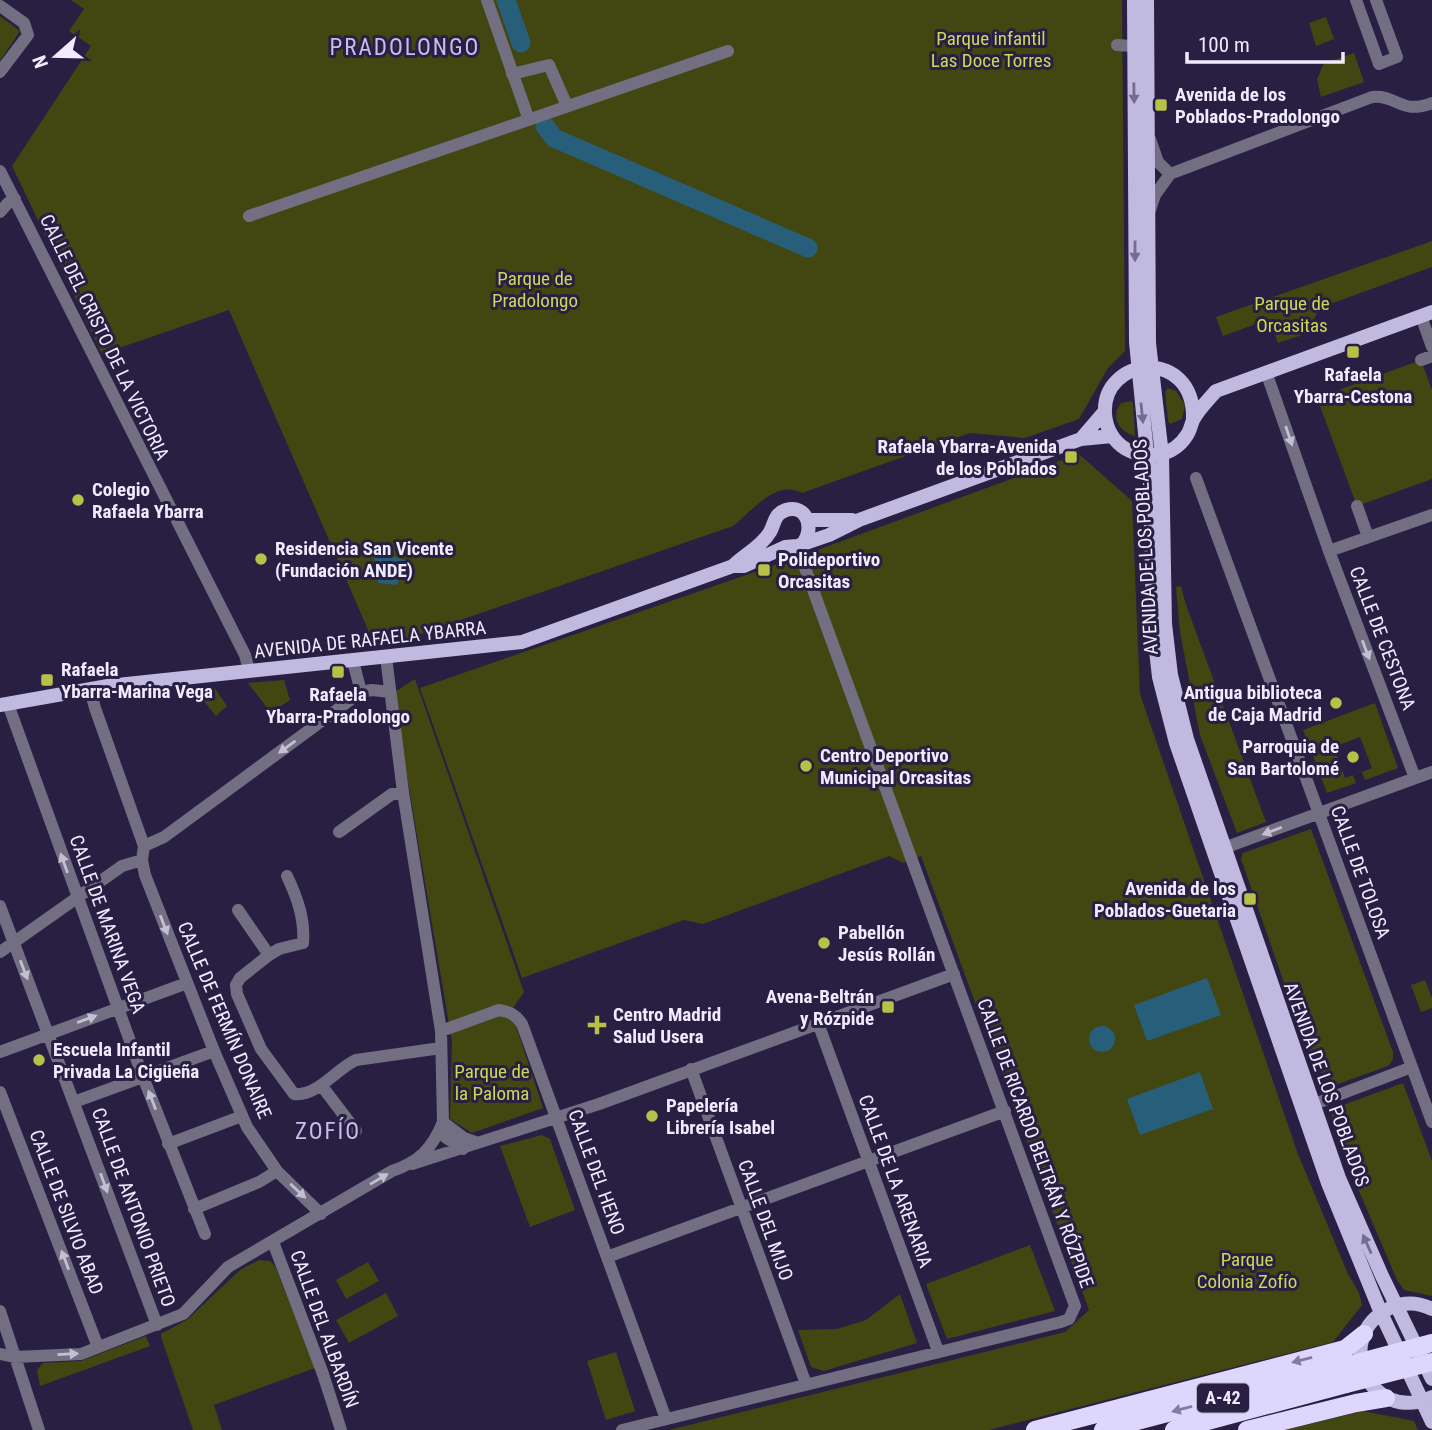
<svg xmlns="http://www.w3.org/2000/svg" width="1432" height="1430" font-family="'Roboto Condensed',sans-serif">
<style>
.green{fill:#424611}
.water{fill:#275e79}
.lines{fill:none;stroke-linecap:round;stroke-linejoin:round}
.river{stroke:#275e79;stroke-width:19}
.minor{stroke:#736f82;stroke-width:12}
.major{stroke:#c0b9e0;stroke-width:14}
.highway{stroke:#ded7fd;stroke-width:18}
.highway-bridge{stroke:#ded7fd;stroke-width:18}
.oneway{fill:#746c92}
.oneway2{fill:#c4c0d3}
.oneway3{fill:#837ba0}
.poi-dot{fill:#b8c147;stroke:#281f43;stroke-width:2.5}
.labels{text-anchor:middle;stroke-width:6;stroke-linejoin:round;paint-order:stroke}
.shield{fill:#281f43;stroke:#b3aec7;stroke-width:2}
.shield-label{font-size:18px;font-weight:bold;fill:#efecff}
.park-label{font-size:19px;fill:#ced857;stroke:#281f43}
.poi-label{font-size:19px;font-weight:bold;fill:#efecff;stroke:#281f43;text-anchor:start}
.street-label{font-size:19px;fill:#efecff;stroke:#281f43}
.quarter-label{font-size:23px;letter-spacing:2px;fill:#c6bdec;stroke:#281f43}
</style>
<rect width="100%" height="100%" fill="#281f43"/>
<path class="green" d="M71,0H1122L1125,351L1108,368L1079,419L1025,438L970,433L802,493C776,479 752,511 733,526L397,642L369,632L229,310L102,354L12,166L91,46L69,31L84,9Z
M0,16L20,31L0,61Z
M1326,17L1334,39L1316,46L1309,23Z
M1354,53L1364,82L1321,97L1317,79L1324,63Z
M1432,241V267L1319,308L1308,333L1278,343L1270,319L1223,336L1216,317Z
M1421,360L1432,390V479L1357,506L1317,398Z
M1168,388L1176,391L1185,405L1182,419L1170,424L1168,421L1165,392Z
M1131,401L1133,403L1135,436C1119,432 1110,417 1121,403Z
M1079,454L1132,501L1140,694L1298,1154L1348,1274L1359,1293L1362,1305L1333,1342L989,1430H669L1065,1332L1089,1310L921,856L903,863L889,856L703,924L684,920L522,978L420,688L812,552Z
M1181,586L1186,605L1266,822L1237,833L1200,735L1180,632L1176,587Z
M415,679L524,992L511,1011L543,1108L472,1133L450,1119L452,1042L393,693Z
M284,680L290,700L271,713L248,683Z
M214,687L227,706L216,716L194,689Z
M1375,703L1398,768L1365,780L1362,772L1372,768L1360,737L1334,747L1345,778L1353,775L1356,783L1327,793L1303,730Z
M1311,829L1393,1052V1060L1388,1066L1327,1088L1314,1053L1307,1049L1241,859L1243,853Z
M1425,980L1432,998V1008L1421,1012L1411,985Z
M1403,1083L1432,1161V1296L1404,1290L1397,1280L1356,1184L1332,1118V1112L1335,1108Z
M542,1135L550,1139L575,1210L530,1227L500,1146Z
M1030,1245L1055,1311L947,1339L926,1284Z
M259,1260L270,1261L275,1266L315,1368L214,1405L222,1430H193L161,1337V1334L188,1319L240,1270Z
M368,1262L379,1281L346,1299L336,1280Z
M386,1293L398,1316L349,1343L336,1320Z
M900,1294L917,1343L824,1371L811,1367L798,1330L837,1329L866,1320Z
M146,1336L150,1346L40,1386L37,1370L43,1363L81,1361Z
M616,1352L635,1411L606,1420L587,1361Z
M1363,1411L1414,1421L1418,1430H1285Z"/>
<path class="water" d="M374,557H396L406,561L397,585L378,583Z
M1207,978L1221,1015L1147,1041L1134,1005Z
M1089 1039a13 13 0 1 1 26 0a13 13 0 1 1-26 0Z
M1200,1072L1213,1109L1140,1135L1127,1099Z"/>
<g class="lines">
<path class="river" d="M506,0L521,43
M545,126L554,138L808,248"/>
<path class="minor" d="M487,0L529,120
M1356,0L1379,64L1397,57L1376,0
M0,6L24,23L28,35L0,72
M1117,45L1133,46
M512,74L549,65L567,106
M1150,139L1158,162L1170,174
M0,171L245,655L249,670
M1150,210L1155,195L1170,174L1372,97C1398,95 1401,115 1432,103
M0,212L8,203L15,199
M249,216L728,51
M1421,316L1432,347
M1421,360L1432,356
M1266,372L1329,551L1415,778
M1196,478L1432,1122
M1357,506L1368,537
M1329,551L1432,515
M386,657L403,792L441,1031L443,1122L445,1137L463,1149
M353,661L361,692
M90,689L95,708L144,846
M8,704L143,1077L205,1234
M339,832L392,794L403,792
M1218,855L1224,848L1432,772
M142,860L145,875L214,1051L247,1127L277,1171L321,1214
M287,876C297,897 305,919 303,943L279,949L269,955L240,978L236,985L237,994L261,1049L294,1094C317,1097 336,1069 356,1060L441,1048
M0,906L157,1325
M238,910L269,955
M0,952L122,866L142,860L144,846L164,837L361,692L372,690L390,692
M818,1023L938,1351
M441,1031L499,1010C510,1012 515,1014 522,1024L666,1419
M0,1052L187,983
M691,1069L806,1384
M321,1085L356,1131
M0,1092L98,1347
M74,1102L214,1051
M1312,1105L1412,1067
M443,1122L464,1138L475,1142
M168,1144L242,1116
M412,1164L599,1104L954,974
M194,1209L259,1182L277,1171
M273,1242L323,1374L341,1430
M607,1257L1005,1111
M0,1311L39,1430
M0,1354L15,1357L81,1354L183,1314L228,1267L392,1171C419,1162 432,1149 443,1122
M622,1430L1061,1322L1069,1319L1075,1306L797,546"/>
<path class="major" d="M1134,0L1136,342L1150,484L1153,624L1159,677L1176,743L1328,1183L1381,1313L1432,1422
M1147,0L1149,343L1162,455L1165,624L1171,675L1187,739L1339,1178L1382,1276L1432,1379
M1193,419C1195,347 1101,356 1105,414C1106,429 1114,442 1126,449C1147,461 1174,456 1187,435C1190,431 1191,425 1193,420C1198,410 1208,400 1216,391L1432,312
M1081,439L1105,411
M808,520H852
M733,566C745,554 761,547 770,532C775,523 774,514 786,510C807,504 814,528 804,542
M0,705L108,686L522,642L733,566H744L785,547L797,546L829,535L859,520L1081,439L1112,436
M1432,1309C1418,1302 1403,1302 1390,1308C1330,1337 1370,1426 1432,1397"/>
<path class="highway" d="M1035,1430L1345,1349L1364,1334
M1103,1430L1342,1367
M1174,1430L1346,1384
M1247,1430L1356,1403L1386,1398"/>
<path class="highway-bridge" d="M1342,1367L1432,1343
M1346,1384L1432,1362"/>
</g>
<defs><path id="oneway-solid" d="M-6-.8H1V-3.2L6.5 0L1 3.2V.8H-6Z" transform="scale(1.75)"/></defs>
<g class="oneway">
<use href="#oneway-solid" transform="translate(1134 93) rotate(89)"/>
<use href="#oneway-solid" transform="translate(1135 251) rotate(90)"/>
<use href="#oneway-solid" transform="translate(1142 413) rotate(84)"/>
<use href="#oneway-solid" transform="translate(1367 1244) rotate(-114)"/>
</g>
<g class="oneway2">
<use href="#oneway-solid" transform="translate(1289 436) rotate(71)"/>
<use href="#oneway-solid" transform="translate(1366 650) rotate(69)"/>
<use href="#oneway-solid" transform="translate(287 747) rotate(144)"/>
<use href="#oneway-solid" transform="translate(1272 831) rotate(159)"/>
<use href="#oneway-solid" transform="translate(64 863) rotate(-110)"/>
<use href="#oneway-solid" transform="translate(164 925) rotate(69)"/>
<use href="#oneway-solid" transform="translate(24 970) rotate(69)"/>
<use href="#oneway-solid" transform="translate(87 1019) rotate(-20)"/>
<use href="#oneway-solid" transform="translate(152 1100) rotate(-111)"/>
<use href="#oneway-solid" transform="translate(379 1179) rotate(-31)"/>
<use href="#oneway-solid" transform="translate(104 1183) rotate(70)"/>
<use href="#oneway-solid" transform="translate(298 1191) rotate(43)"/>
<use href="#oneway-solid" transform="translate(65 1260) rotate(-111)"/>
<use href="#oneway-solid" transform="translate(68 1354) rotate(-3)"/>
</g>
<g class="oneway3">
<use href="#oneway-solid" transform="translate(1302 1360) rotate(166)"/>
<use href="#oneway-solid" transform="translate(1182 1409) rotate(165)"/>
</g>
<g class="poi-dot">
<rect x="1154" y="98" width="14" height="14" rx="3.5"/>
<rect x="1346" y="345" width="14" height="14" rx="3.5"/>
<rect x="1064" y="450" width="14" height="14" rx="3.5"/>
<circle cx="78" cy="500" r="7"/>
<circle cx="261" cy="559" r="7"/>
<rect x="757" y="563" width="14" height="14" rx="3.5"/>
<rect x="331" y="665" width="14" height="14" rx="3.5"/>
<rect x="40" y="673" width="14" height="14" rx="3.5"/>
<circle cx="1336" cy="703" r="7"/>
<circle cx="1353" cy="757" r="7"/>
<circle cx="806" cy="766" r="7"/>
<rect x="1243" y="892" width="14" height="14" rx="3.5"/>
<circle cx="824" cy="943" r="7"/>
<rect x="881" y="1000" width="14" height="14" rx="3.5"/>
<path d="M593.5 1014.5h7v7h7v7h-7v7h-7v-7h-7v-7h7z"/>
<circle cx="39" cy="1060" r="7"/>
<circle cx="652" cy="1116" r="7"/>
</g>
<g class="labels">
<rect class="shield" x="1197" y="1383.5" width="52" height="29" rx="5"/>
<g class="shield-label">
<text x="1223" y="1404">A-42</text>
</g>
<g class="park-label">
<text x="991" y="45">Parque infantil<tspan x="991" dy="22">Las Doce Torres</tspan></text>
<text x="535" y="285">Parque de<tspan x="535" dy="22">Pradolongo</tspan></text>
<text x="1292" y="310">Parque de<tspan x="1292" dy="22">Orcasitas</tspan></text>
<text x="492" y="1078">Parque de<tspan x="492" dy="22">la Paloma</tspan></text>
<text x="1247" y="1266">Parque<tspan x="1247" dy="22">Colonia Zofío</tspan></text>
</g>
<g class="poi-label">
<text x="1175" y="101">Avenida de los<tspan x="1175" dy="22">Poblados-Pradolongo</tspan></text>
<text x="1353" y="381" text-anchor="middle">Rafaela<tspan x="1353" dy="22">Ybarra-Cestona</tspan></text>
<text x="1057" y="453" text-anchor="end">Rafaela Ybarra-Avenida<tspan x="1057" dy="22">de los Poblados</tspan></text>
<text x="92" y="496">Colegio<tspan x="92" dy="22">Rafaela Ybarra</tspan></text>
<text x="275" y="555">Residencia San Vicente<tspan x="275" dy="22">(Fundación ANDE)</tspan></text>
<text x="778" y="566">Polideportivo<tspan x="778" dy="22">Orcasitas</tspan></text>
<text x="61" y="676">Rafaela<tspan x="61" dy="22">Ybarra-Marina Vega</tspan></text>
<text x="1322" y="699" text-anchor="end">Antigua biblioteca<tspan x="1322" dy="22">de Caja Madrid</tspan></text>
<text x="338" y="701" text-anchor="middle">Rafaela<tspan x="338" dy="22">Ybarra-Pradolongo</tspan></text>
<text x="1339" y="753" text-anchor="end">Parroquia de<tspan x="1339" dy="22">San Bartolomé</tspan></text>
<text x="820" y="762">Centro Deportivo<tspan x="820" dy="22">Municipal Orcasitas</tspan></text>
<text x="1236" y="895" text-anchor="end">Avenida de los<tspan x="1236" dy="22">Poblados-Guetaria</tspan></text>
<text x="838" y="939">Pabellón<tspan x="838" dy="22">Jesús Rollán</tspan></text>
<text x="874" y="1003" text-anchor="end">Avena-Beltrán<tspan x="874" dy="22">y Rózpide</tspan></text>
<text x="613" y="1021">Centro Madrid<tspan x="613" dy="22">Salud Usera</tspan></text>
<text x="53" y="1056">Escuela Infantil<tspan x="53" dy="22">Privada La Cigüeña</tspan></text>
<text x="666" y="1112">Papelería<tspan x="666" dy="22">Librería Isabel</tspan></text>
</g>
<g class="street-label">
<text transform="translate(105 337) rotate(64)" y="7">CALLE DEL CRISTO DE LA VICTORIA</text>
<text transform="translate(1145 547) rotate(-93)" y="7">AVENIDA DE LOS POBLADOS</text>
<text transform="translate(1383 638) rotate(69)" y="7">CALLE DE CESTONA</text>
<text transform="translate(370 639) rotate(-6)" y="7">AVENIDA DE RAFAELA YBARRA</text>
<text transform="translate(1361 872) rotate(70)" y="7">CALLE DE TOLOSA</text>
<text transform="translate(108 924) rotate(70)" y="7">CALLE DE MARINA VEGA</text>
<text transform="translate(225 1020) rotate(67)" y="7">CALLE DE FERMÍN DONAIRE</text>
<text transform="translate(1327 1084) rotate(70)" y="7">AVENIDA DE LOS POBLADOS</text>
<text transform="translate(1036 1143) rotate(70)" y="7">CALLE DE RICARDO BELTRÁN Y RÓZPIDE</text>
<text transform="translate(597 1172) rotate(70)" y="7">CALLE DEL HENO</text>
<text transform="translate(896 1181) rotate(70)" y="7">CALLE DE LA ARENARIA</text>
<text transform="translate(134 1207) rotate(70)" y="7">CALLE DE ANTONIO PRIETO</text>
<text transform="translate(67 1212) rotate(69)" y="7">CALLE DE SILVIO ABAD</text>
<text transform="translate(766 1220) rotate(70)" y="7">CALLE DEL MIJO</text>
<text transform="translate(325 1329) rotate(70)" y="7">CALLE DEL ALBARDÍN</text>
</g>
<g class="quarter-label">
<text x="405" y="55">PRADOLONGO</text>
<text x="328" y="1139">ZOFÍO</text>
</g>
</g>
<g transform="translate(56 56) rotate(250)" stroke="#281f43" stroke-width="5" paint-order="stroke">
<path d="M0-5L12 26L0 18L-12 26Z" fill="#efecff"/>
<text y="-10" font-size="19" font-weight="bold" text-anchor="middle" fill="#efecff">N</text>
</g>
<path d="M1187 52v10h156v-10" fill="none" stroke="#efecff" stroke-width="3.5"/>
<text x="1198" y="52" font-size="21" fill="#efecff" stroke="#281f43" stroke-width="5" paint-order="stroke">100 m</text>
</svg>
